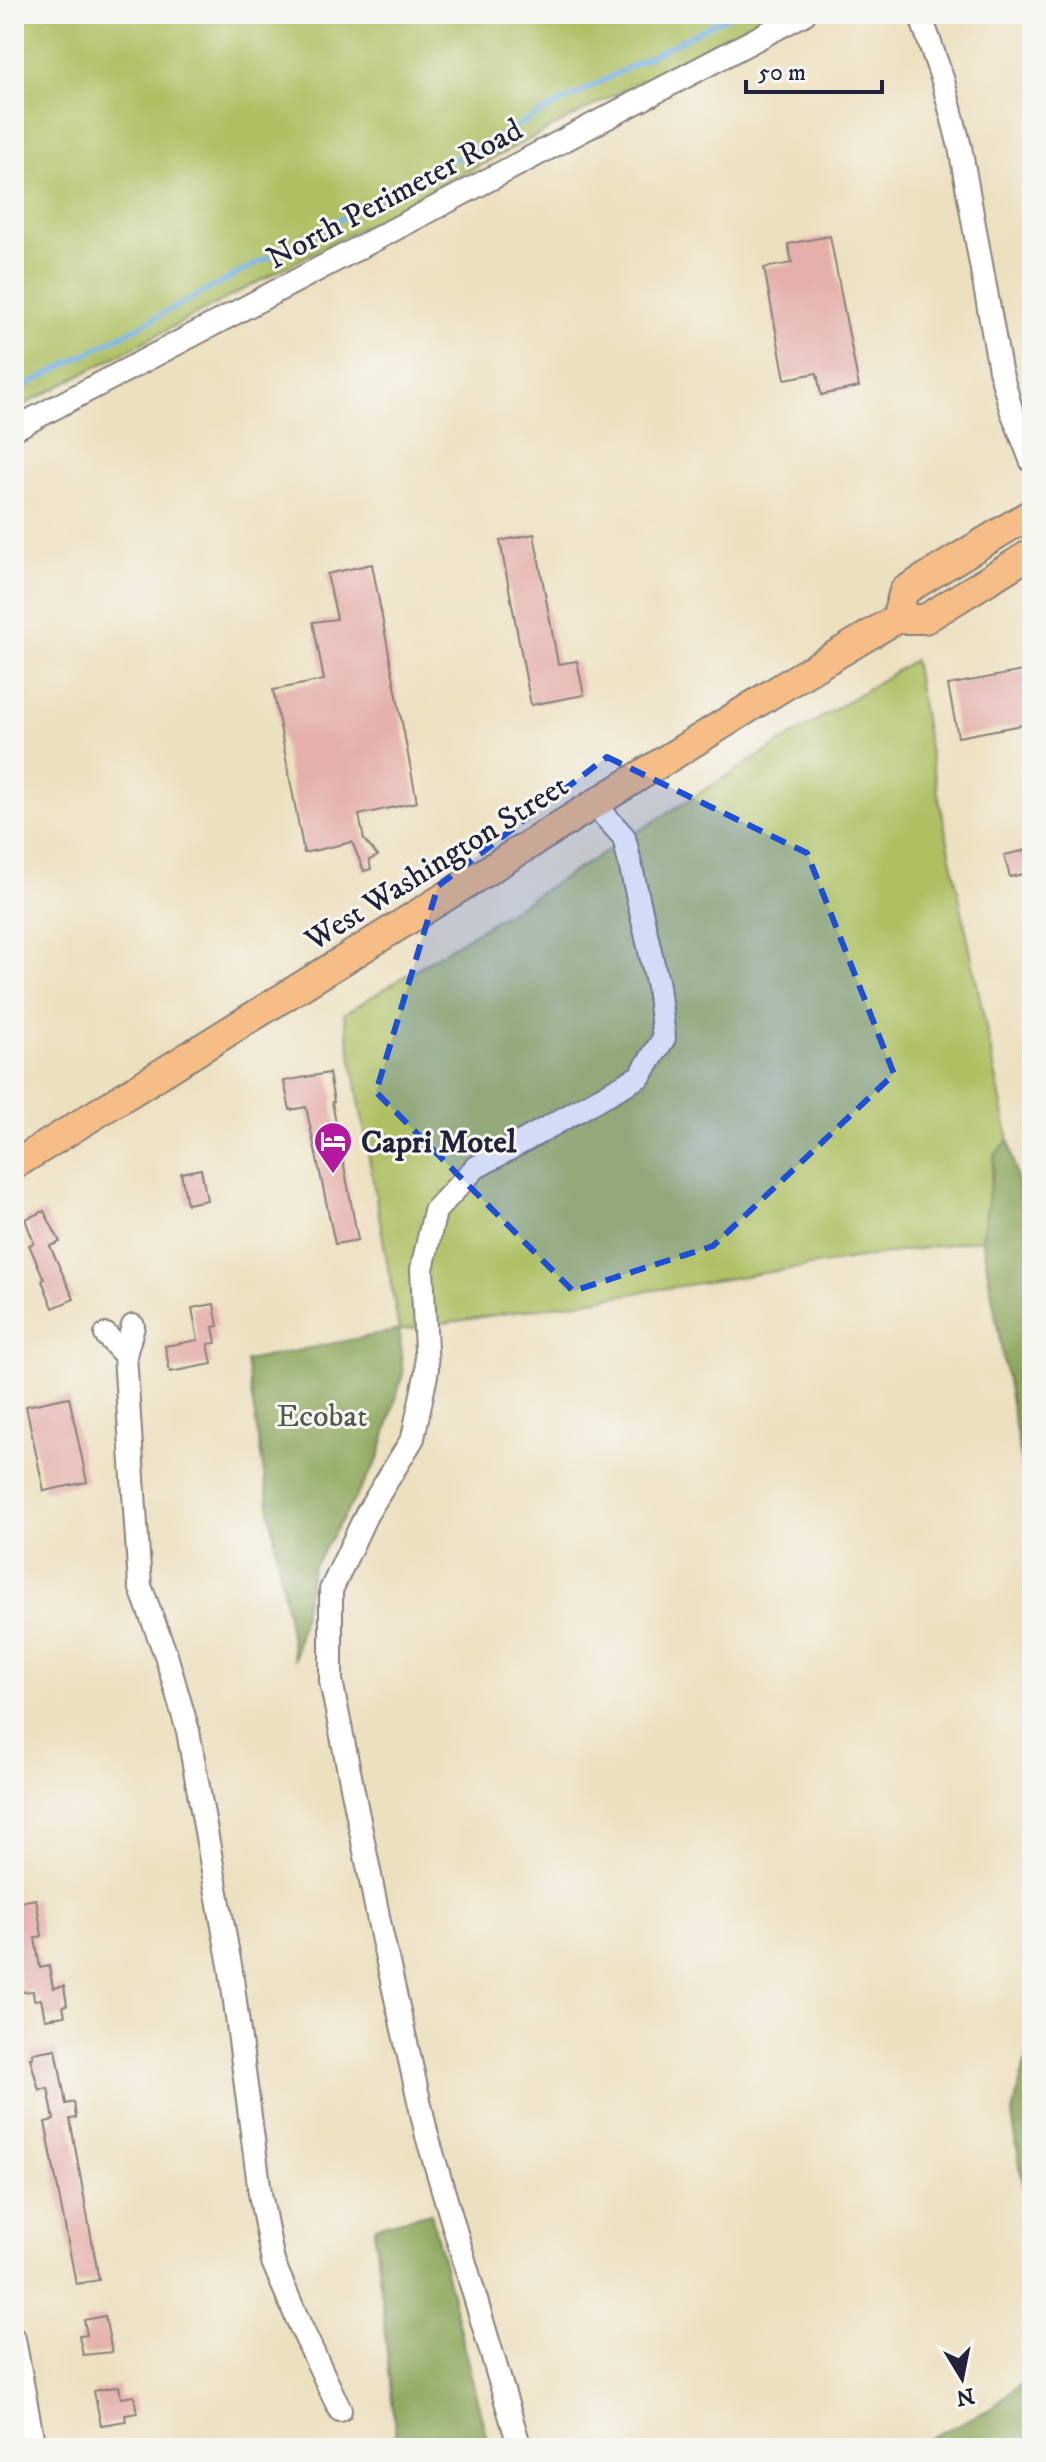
<svg xmlns="http://www.w3.org/2000/svg" width="1046" height="2462" font-family="'IM FELL DW Pica',serif">
<style>
.green{fill:#afc064;stroke:#687150;stroke-width:2}
.forest{fill:#8ba65a;stroke:#56644a;stroke-width:2}
.lines{fill:none;stroke-linecap:round;stroke-linejoin:round}
.stream{stroke:#72b0e5;stroke-width:5}
.building{fill:#e5b0ab}
.minor-casing{stroke:#88817d;stroke-width:26}
.major-casing{stroke:#88817d;stroke-width:32}
.minor{stroke:#fff;stroke-width:22}
.major{stroke:#f6be86;stroke-width:28}
.marked{fill:#1d4ed8;fill-opacity:0.2;stroke:#1d4ed8;stroke-width:6;stroke-dasharray:16 10;stroke-linejoin:round}
.labels{text-anchor:middle;stroke-width:6;stroke-linejoin:round;paint-order:stroke}
.street-label{font-size:32px;fill:#22223b;stroke:#f6f6f2}
.poi-label{font-size:32px;font-weight:bold;fill:#22223b;stroke:#f6f6f2;text-anchor:start}
.park-label{font-size:32px;fill:#535949;stroke:#f6f6f2}
</style>
<rect width="100%" height="100%" fill="#f6f6f2"/>
<filter id="ink" filterUnits="userSpaceOnUse"><feTurbulence type="fractalNoise" baseFrequency=".0125" numOctaves="2"/><feDisplacementMap in="SourceGraphic" scale="16" xChannelSelector="R" yChannelSelector="G"/><feConvolveMatrix kernelMatrix="1 2 1 2 8 2 1 2 1" color-interpolation-filters="sRGB"/></filter>
<filter id="wash" filterUnits="userSpaceOnUse"><feTurbulence type="fractalNoise" baseFrequency=".006" numOctaves="4" result="noise"/><feDisplacementMap in="SourceGraphic" scale="32" xChannelSelector="R" yChannelSelector="G"/><feGaussianBlur stdDeviation="1.8" result="paint"/><feColorMatrix in="noise" values="0 0 0 0 0 0 0 0 0 0 0 0 0 0 0 0 0 1.4 0 .05"/><feComposite in="paint" operator="in"/></filter>
<g filter="url(#wash)">
<rect width="100%" height="100%" fill="#ede0bf"/>
<path class="green" d="M14,14H768L14,410Z
M914,660L930,754L1009,1140L995,1155L982,1239L399,1330L344,1014Z"/>
<path class="forest" d="M1009,1140L1032,1255V1522L982,1239L995,1155Z
M399,1330L403,1374L378,1460L312,1569L294,1660L246,1361Z
M1032,2047V2239L1012,2115L1027,2055Z
M431,2213L489,2448H397L374,2227Z
M1032,2375V2448H910L990,2409Z"/>
<g class="lines">
<path class="stream" d="M14,392C254,267 491,136 733,14"/>
</g>
<g id="blocks">
<path class="building" d="M830,236L859,387L821,395L817,373L785,379L764,268L792,263L788,244Z
M534,534L558,664L577,661L584,695L531,705L500,541Z
M372,564L417,802L359,815L364,840L378,856L369,860L371,869L364,871L352,842L304,853L273,690L324,680L313,622L337,619L327,574Z
M1028,670L1032,693V723L958,737L948,685Z
M1032,849V872L1010,877L1004,855Z
M329,1073L334,1102H332L358,1240L335,1244L306,1107L290,1110L284,1081Z
M201,1169L207,1200L187,1204L181,1173Z
M44,1211L60,1242L50,1246L74,1299L53,1308L42,1281L44,1279L29,1245L34,1243L25,1219Z
M214,1304L218,1326L213,1327L216,1343L208,1344L212,1364L170,1372L165,1346L198,1340L192,1308Z
M69,1397L87,1482L44,1491L26,1406Z
M36,1899L42,1936L35,1938L40,1968L49,1966L53,1988L64,1986L67,2005L63,2006L65,2016L45,2019L41,1999L34,2000L33,1991L22,1992L14,1950V1903Z
M56,2049L66,2104L74,2102L76,2118L70,2119L99,2280L76,2284L45,2122L54,2120L48,2088L39,2090L30,2058L33,2057L32,2053Z
M105,2316L112,2352L83,2355L79,2336L87,2335L84,2320Z
M119,2386L121,2398L134,2396L137,2413L125,2415L126,2421L101,2425L94,2391Z"/>
</g>
</g>
<g filter="url(#ink)">
<use href="#blocks" fill-opacity="0" stroke="#88817d" stroke-width="2"/>
<g class="lines">
<defs>
<path id="minor" d="M920,14L943,81L960,147L1000,370L1011,409L1032,462
M14,429L804,14
M106,1335L125,1355L133,1326
M125,1355L140,1586L166,1655L188,1731L231,1971L260,2193L273,2262L300,2325L340,2410
M14,2339L34,2448
M520,2448L427,2136L382,1936L331,1681V1590L366,1515L413,1438L427,1370L422,1269L435,1211L475,1168L640,1076L664,1038L658,986L624,837L594,804"/>
<path id="major" d="M896,619L904,591L1032,513
M14,1165L797,678L896,619H925L1032,553"/>
</defs>
<use href="#minor" class="minor-casing"/>
<use href="#major" class="major-casing"/>
<use href="#minor" class="minor"/>
<use href="#major" class="major"/>
</g>
</g>
<path class="marked" d="M607,757L807,853L894,1074L713,1246L573,1291L376,1092L438,886Z"/>
<defs>
<symbol id="hotel-pin" viewBox="-11 -11 22 30"><path d="M0 17L-7.5 6A9.5 9.5 0 1 1 7.5 6Z" fill="#b5179e" stroke="#f6f6f2"/><path d="M-6-4.5h1.5V1H6V5H4.5V3h-9V5H-6ZM-4 0a1.8 1.8 0 1 1 3.6 0ZM.5 0V-2.5h3Q6-2.5 6 0Z" fill="#fff"/></symbol>
</defs>
<g fill-rule="evenodd">
<use href="#hotel-pin" x="311" y="1119" width="44" height="60"/>
</g>
<g class="labels">
<g class="street-label">
<text transform="translate(394 193) rotate(-28)" y="11">North Perimeter Road</text>
<text transform="translate(436 862) rotate(-32)" y="11">West Washington Street</text>
</g>
<g class="poi-label">
<text x="361" y="1152">Capri Motel</text>
</g>
<g class="park-label">
<text x="322" y="1426">Ecobat</text>
</g>
</g>
<rect width="1046" height="2462" fill="none" stroke="#f6f6f2" stroke-width="48"/>
<g transform="translate(962 2378) rotate(170)" stroke="#f6f6f2" stroke-width="6" paint-order="stroke">
<path d="M0-6L14 30L0 20L-14 30Z" fill="#22223b"/>
<text y="-12" font-size="22" font-weight="bold" text-anchor="middle" fill="#22223b">N</text>
</g>
<path d="M746 80v12h136v-12" fill="none" stroke="#22223b" stroke-width="4"/>
<text x="758" y="80" font-size="24" fill="#22223b" stroke="#f6f6f2" stroke-width="6" paint-order="stroke">50 m</text>
</svg>
